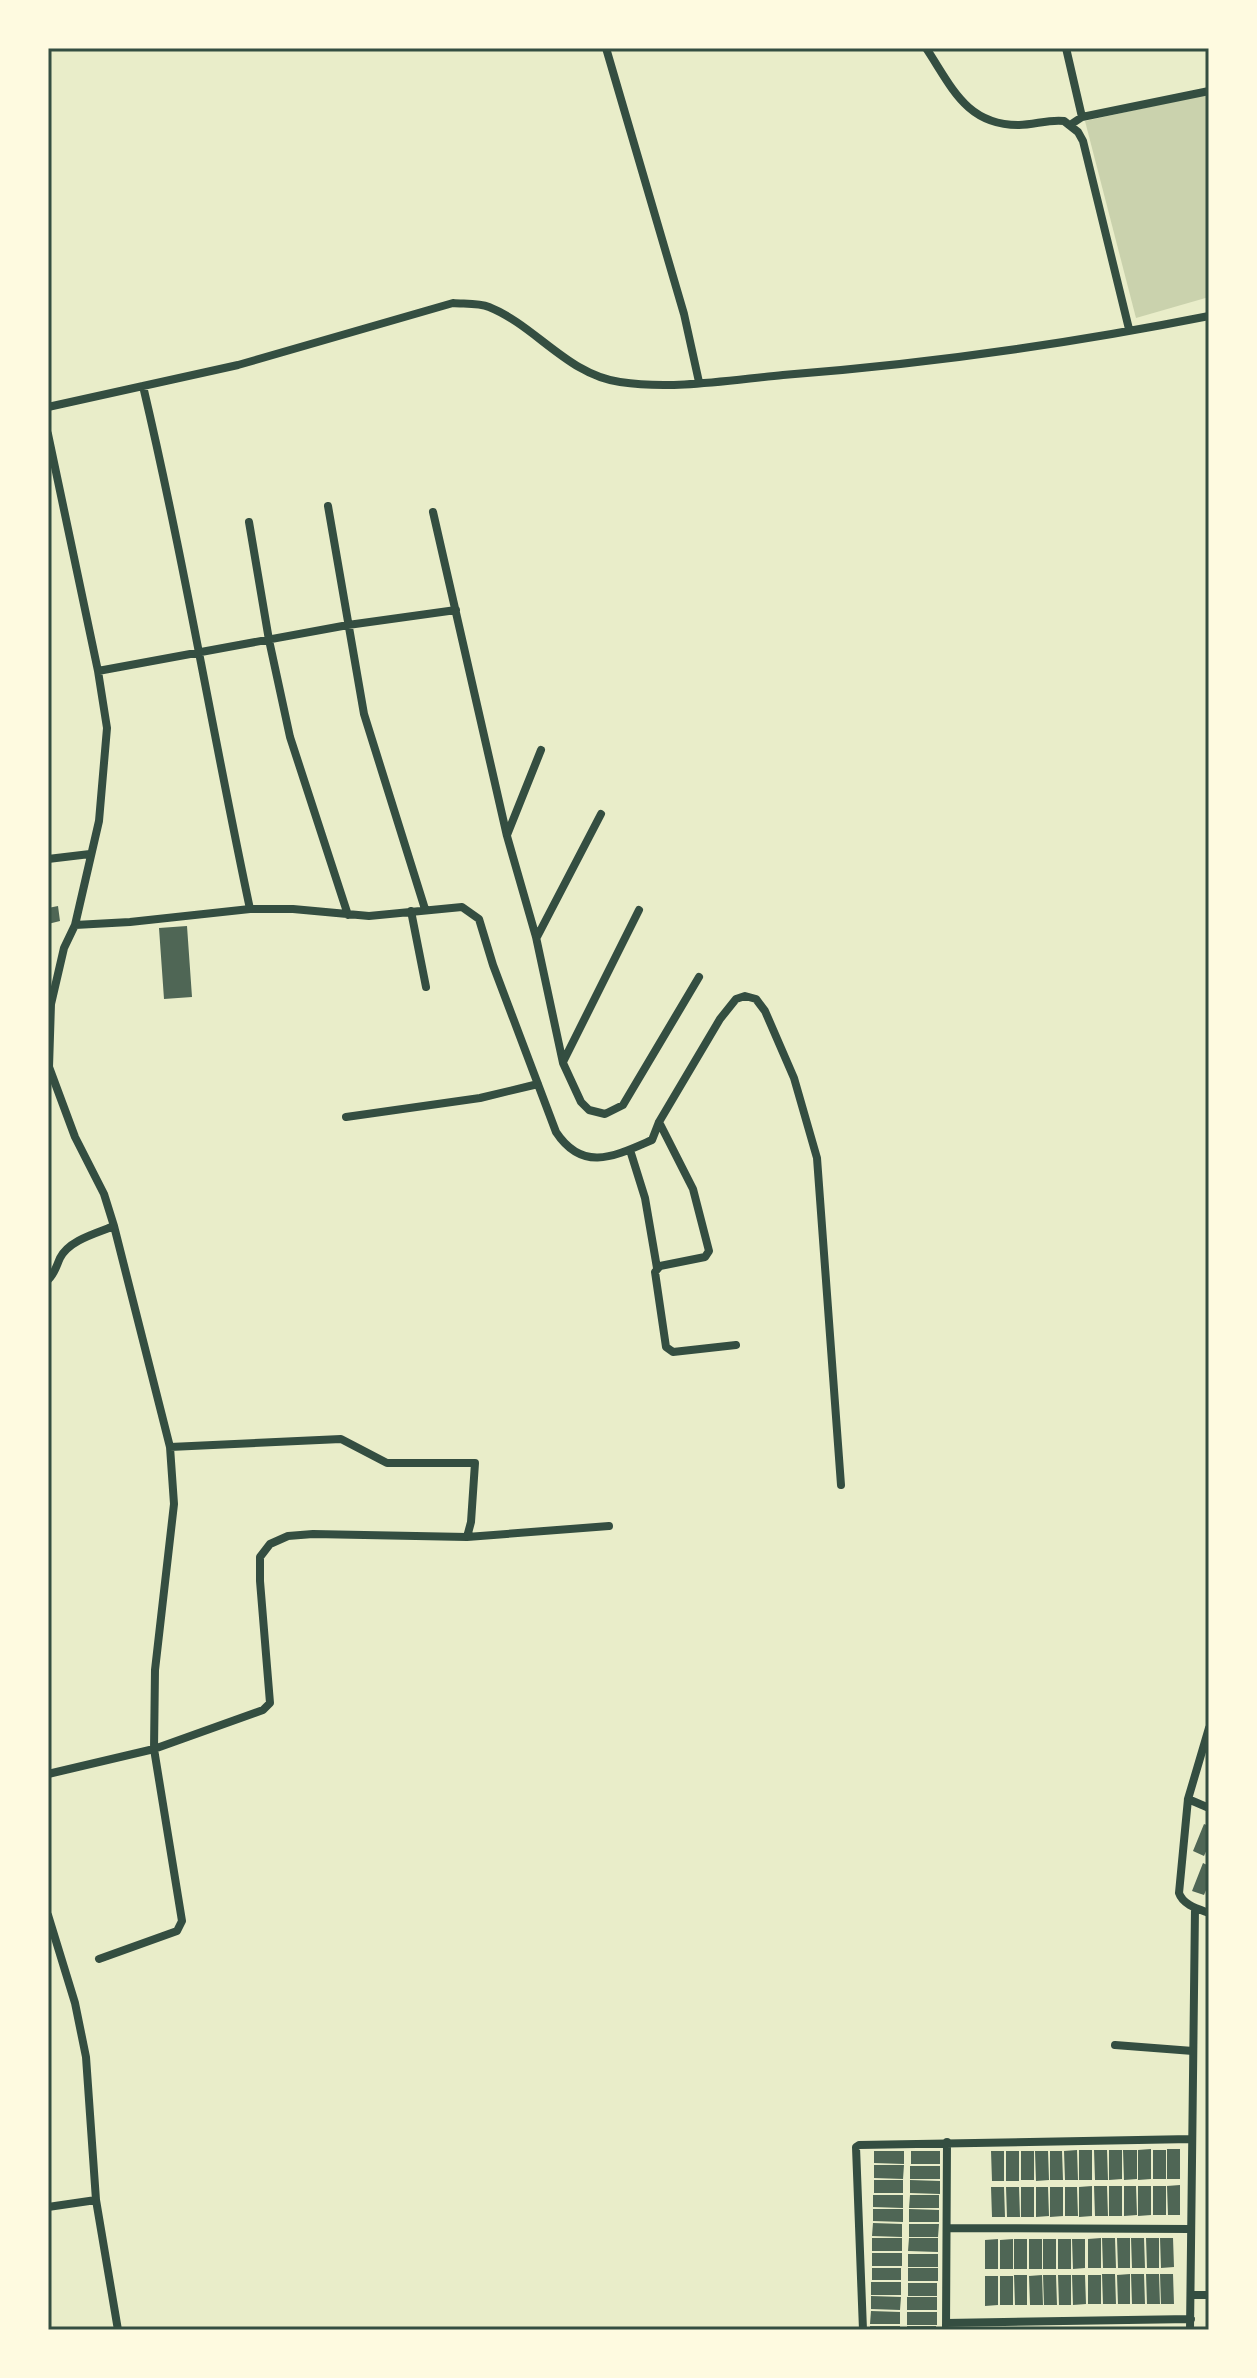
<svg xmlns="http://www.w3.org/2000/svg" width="1257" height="2378" font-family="Figtree,sans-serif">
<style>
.green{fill:#cad2ad}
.building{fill:#4f6655}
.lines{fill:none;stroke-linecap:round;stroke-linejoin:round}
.minor{stroke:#344e41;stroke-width:8}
.neatline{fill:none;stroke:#344e41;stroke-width:3}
</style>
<rect width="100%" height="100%" fill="#e9edc9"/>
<path class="green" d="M1209,94V297L1136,318L1085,121Z"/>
<path class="building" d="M58,906L60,921L48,924V908Z
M187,926L192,997L164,999L159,928Z
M1204,1824L1209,1826V1845L1204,1856L1193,1851Z
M1203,1863L1209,1866V1883L1204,1895L1192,1891Z
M1151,2149V2179L1138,2180V2150Z
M1167,2149H1180V2179H1167Z
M1077,2150L1078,2180H1065L1064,2151Z
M1079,2150H1092V2180H1079Z
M1094,2150H1107L1108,2180H1095Z
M1109,2150H1122V2179L1109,2180Z
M1123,2150H1137V2179L1124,2180Z
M1153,2150H1166V2179H1153Z
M874,2151H904V2164L874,2163Z
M911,2151H940V2164H911Z
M991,2151H1004V2181H992Z
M1006,2151H1019V2181H1006Z
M1021,2151H1034V2180H1021Z
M1035,2151H1048L1049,2180L1036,2181Z
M1050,2151H1062L1063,2180H1050Z
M874,2165H904L903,2179L874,2178Z
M910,2166H940V2179H910Z
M874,2180H903V2193H874Z
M910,2180L940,2181V2194L910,2193Z
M1180,2185V2215H1168L1167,2186Z
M1092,2186V2216L1079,2217V2187Z
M1094,2186H1107L1108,2216H1095Z
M1109,2186H1122V2216H1109Z
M1124,2186H1136L1137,2215L1124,2216Z
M1138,2186H1151V2215L1138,2216Z
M1153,2186H1166V2215H1153Z
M991,2187H1004L1005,2217H992Z
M1006,2187H1019L1020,2217H1007Z
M1021,2187H1034V2217H1021Z
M1036,2187H1048L1049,2216L1036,2217Z
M1050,2187H1063V2216L1050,2217Z
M1065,2187H1077L1078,2216H1065Z
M873,2195H903V2208L873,2207Z
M910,2195H939V2208H909Z
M873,2209H903V2222L873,2221Z
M909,2209L939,2210V2222H909Z
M873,2223L902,2224V2237L872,2236Z
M909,2224H939L938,2237H909Z
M872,2238H902V2251H872Z
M909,2238H938V2252L908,2251Z
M1101,2238V2268H1088V2239Z
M1102,2238H1115L1116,2268H1103Z
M1117,2238H1130V2268H1118Z
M1131,2238H1144L1145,2268H1132Z
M1146,2238H1159V2268H1147Z
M1160,2238H1173L1174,2267L1161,2268Z
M998,2239V2269H985V2240Z
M1013,2239V2269H1000V2240Z
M1014,2239H1027V2269H1014Z
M1029,2239H1042V2269H1029Z
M1043,2239H1056V2269H1043Z
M1058,2239H1071V2269H1058Z
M1072,2239H1085V2268L1073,2269Z
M872,2253H902V2266H872Z
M908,2254H938V2267H908Z
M872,2268H901V2280H872Z
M908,2268H938V2281H908Z
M1102,2274H1115L1116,2304H1103Z
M1130,2274V2304H1118L1117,2275Z
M1131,2274H1144L1145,2304H1132Z
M1146,2274H1159L1160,2304H1147Z
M1160,2274H1173L1174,2304H1161Z
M1014,2275H1027V2305H1015Z
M1042,2275L1043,2305H1030L1029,2276Z
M1043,2275H1056L1057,2305H1044Z
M1058,2275H1071V2305H1059Z
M1072,2275H1085L1086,2304L1073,2305Z
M1088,2275H1101V2304H1088Z
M985,2276H998V2305L985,2306Z
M1000,2276H1013V2305H1000Z
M871,2282H901V2295H871Z
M908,2283H937V2296H908Z
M871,2296L901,2297L900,2310L871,2309Z
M907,2297H937V2310H907Z
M871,2311L900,2312V2324H870Z
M907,2312H937V2325H907Z
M870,2326H900V2330H870Z
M907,2326H936V2330H907Z"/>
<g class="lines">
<path class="minor" d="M606,48L684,314L699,382
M926,48C952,87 966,125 1019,125C1034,125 1049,119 1064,121L1078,132L1083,141L1129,329
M1066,48L1082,117
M1070,125L1082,117L1209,91
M143,386C184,560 213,735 250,909
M48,407L238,365L453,303C465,304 479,303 489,307C536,326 568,375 620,382C673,390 730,380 783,375C926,364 1068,344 1209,316
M48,434L98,671L107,728L99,821L75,925L64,948L51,1004L49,1067L75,1137L104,1194L114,1226L170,1447L174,1504L155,1670L154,1749L48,1774
M328,506L364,714L425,909
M433,512L507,836L536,937L563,1063L581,1102L589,1110L605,1114L623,1105L699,977
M249,522L269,640L290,737L348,915
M98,671L348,625L456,610
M507,835L541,750
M48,859L90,854
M411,911L426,987
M75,925L130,922L250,909H293L369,916L462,907L479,919L493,965L556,1132C583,1173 615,1156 652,1140L659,1122L720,1019L736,999L745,996L756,999L765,1011L794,1078L817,1158L841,1485
M537,937L601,814
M563,1062L639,910
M346,1117L480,1098L538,1084
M659,1122L693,1189L709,1251L705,1257L660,1266L655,1272L666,1347L673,1352L736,1345
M630,1150L645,1198L657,1268
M48,1280C55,1273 56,1267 60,1258C69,1240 97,1233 114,1226
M170,1447L341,1439L387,1463H475L471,1522L467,1537
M1209,1728L1188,1799L1179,1893C1183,1905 1198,1909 1209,1913
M1188,1799L1209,1808
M48,1915L75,2003L86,2057L96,2200L118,2330
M99,1959L177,1931L182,1921L154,1749L263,1710L270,1703L260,1581V1557L270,1544L288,1536L313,1534L467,1537L609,1526
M1115,2045L1193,2051
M48,2207L96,2200
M947,2228L1191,2229
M1191,2295H1209
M946,2323L1191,2319
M863,2330L856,2147L859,2145L1192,2139
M946,2330L947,2142
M1190,2330L1195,1908"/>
</g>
<rect width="1257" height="2378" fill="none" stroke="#fefae0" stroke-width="100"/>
<rect x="50" y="50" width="1157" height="2278" class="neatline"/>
</svg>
